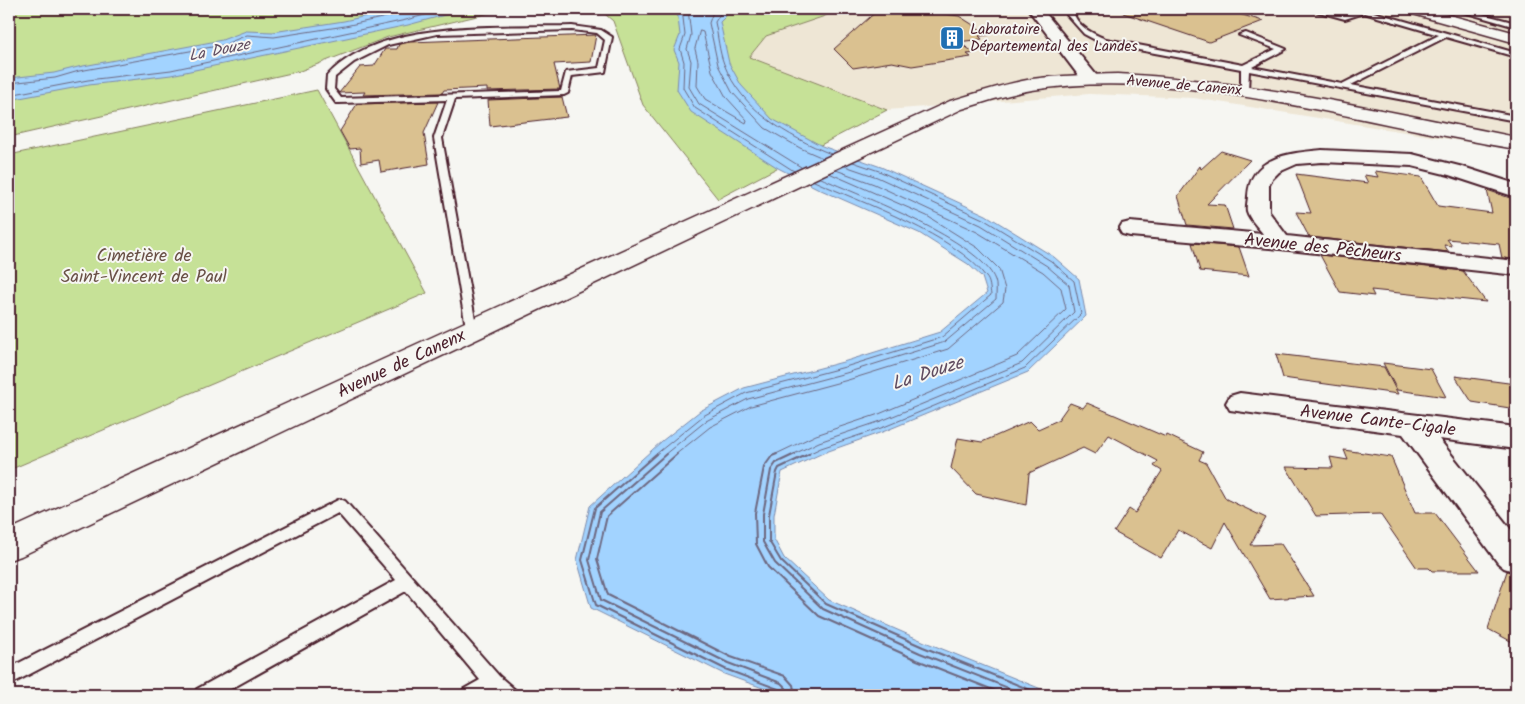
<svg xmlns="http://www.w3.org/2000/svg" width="1525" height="704" font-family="Kalam,sans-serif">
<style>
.built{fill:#eee6d5}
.green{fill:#c6e197;stroke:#888061}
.water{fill:#a2d3ff;stroke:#7f8baa}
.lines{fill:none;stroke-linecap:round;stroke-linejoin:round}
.shore-far1{stroke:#6d6780;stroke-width:1}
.shore{stroke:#6d6780;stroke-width:2}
.building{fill:#dac190;stroke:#4a1f2b}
.service-casing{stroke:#4a1f2b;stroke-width:4}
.minor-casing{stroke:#4a1f2b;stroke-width:4}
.secondary-casing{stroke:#4a1f2b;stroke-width:3}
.service{fill:#f6f6f2;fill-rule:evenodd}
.minor{fill:#f6f6f2;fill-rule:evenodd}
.secondary{fill:#f6f6f2;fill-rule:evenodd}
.labels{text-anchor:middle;stroke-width:4;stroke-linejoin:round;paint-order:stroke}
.far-poi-label{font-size:15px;fill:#4a1f2b;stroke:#f6f6f2;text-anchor:start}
.far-street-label{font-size:15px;fill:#4a1f2b;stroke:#f6f6f2}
.far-water-label{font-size:16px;font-style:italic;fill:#604c60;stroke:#f6f6f2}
.street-label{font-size:18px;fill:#4a1f2b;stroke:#f6f6f2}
.park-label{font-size:18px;fill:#695046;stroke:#f6f6f2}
.water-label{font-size:19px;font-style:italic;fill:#604c60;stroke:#f6f6f2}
</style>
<rect width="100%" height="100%" fill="#f6f6f2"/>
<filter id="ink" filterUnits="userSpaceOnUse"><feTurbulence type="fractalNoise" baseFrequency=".02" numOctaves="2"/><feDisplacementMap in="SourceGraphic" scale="10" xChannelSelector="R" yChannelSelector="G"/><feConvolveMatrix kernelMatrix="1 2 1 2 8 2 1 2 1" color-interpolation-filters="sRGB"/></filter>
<g filter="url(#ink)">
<path class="built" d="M835,9H1516V150L1194,98L1089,94L887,110L749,57L766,36L825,16Z"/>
<path class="green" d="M9,9H507L388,37L300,71L9,137Z
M599,9H835L825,16L766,36L749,57L887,110L718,199L643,105L613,21Z
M317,90L427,293L9,470V155Z"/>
<path class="water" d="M397,9H467L408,25L171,75L89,85L9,100V78L54,73L78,67L222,40L246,31L273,32L344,21Z
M677,9H724L726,16L720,22L729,63L741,85L772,119L822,146L881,167L986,215L1054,257L1079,279L1086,316L1028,372L885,431L823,453L782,472L774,515V539L784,558L829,600L925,642L1056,695H782L724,674L591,608L577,560L590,506L662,441L700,411L744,388L843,362L940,332L987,293L982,277L968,264L919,233L821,190L778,168L691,112L677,90L679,62L674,50L680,35Z"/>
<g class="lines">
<path class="shore-far1" d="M682,9L685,35L680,49L684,62L683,88L695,108L794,171
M688,9L691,35L687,49L691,61L689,87L699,104L801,167
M714,9L709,23L718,65L732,92L765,128L800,148L823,158
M720,9V14L715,22C718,36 719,51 724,64C742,110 787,136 831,154
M700,31L703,32L712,71L726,97L747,120L746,123L705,99L697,86L698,61L695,49Z
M9,83L55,78L79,71L223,45L247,35L274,37L345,26L391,16L395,9
M9,95L88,80L171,70L406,20L447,9
M655,455L703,416L746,393L845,367L942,337L991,295C990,289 990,281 986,277C958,236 860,202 814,181
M664,455L706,421L748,399L846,373L945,342L996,299C996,293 997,285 995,280C980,240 860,196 821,178
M675,455L710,427L751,406L848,380L948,349L1003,302L1005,289L999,269L978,248L927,216L829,173
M774,455L816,435L879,414L1017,356L1066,309L1061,288L1043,272L977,232L874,184L836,170
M792,455L819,442L881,421L1022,363L1074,312L1069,285L1047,266L981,225L877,177L845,166
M806,455L821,448L884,427L1025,368L1081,314L1074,281L1051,261L983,219L879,171L853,162"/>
<path class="shore" d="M656,454L595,508L582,560L596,605L725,669L778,689L781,695
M666,454L600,512L589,560L601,600L728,663L781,683L786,688L788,695
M677,454L607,516L597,559L608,595L731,657L785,676L793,685L795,695
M777,454L772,456L764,467L755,513L756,544L768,567L819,616L917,660L1006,695
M795,454L776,463L771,470L763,514V542L775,563L823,609L920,653L1026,695
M809,454L779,468L777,472L769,515V541L781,561L826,604L923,647L1043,695"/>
</g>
<path class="building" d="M879,9H910L959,16L989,35L979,36L982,39L958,42L975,53L967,54L971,57L912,66L892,62L853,68L834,49Z
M1123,9H1222L1263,21L1209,42L1123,13Z
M596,35L591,62L554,64L560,89L487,91V88L444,90L442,93L363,95L365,92L339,93L360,67L374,66L385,49H397L399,44L410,42Z
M562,97L567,117L490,126L488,100Z
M438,102L424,133L429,164L381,172L379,160L361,163L360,148L350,149L340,131L357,104Z
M1221,151L1250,160L1207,204L1225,205L1233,229L1187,225L1178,196L1200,166L1201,169Z
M1375,171L1421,177L1438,206L1492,213L1487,190L1516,200V259L1502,258L1499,244L1447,239L1452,246L1444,245L1449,252L1309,237L1296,212L1311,213L1296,174L1368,183L1364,175L1378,177Z
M1192,243L1239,247L1249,276L1200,271Z
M1320,255L1463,271L1486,302L1371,290L1374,296L1340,292Z
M1276,354L1384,367L1398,394L1283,378Z
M1383,363L1431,369L1446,397L1397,390Z
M1455,376L1516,384V409L1472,402Z
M1070,403L1083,408L1087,403L1166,437L1167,435L1203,452L1199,460L1206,463L1226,499L1266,518L1250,545L1281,544L1314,596L1270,599L1225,522L1212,548L1178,530L1161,558L1114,532L1129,509L1135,513L1162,471L1154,466L1158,461L1109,435L1095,454L1083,448L1029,473L1026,505L976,494L951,468L958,438L982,442L1030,421L1038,429L1058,420Z
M1344,450L1391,457L1415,513H1435L1479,571H1432L1429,568H1417L1380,514L1316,516L1286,467L1333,468L1330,457L1348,460Z
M1507,571L1516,574V644L1488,629Z"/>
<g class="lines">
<defs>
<path id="service" d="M1067,9H1073C1074,25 1093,34 1106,39L1243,65L1276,49L1239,35L1246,33L1286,49L1252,67L1342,84L1439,35L1364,13L1345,19L1308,9H1318L1345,15L1357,11L1354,9H1363L1516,53V57L1446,37L1351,85L1516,116V121L1249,71L1248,90L1241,92V69L1101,43L1084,34L1067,15Z
M1453,9H1463L1516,23V27Z
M572,26L601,30L612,37L605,72L572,76L568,93L564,95L455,99L442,138L477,330L471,334L467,333L434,138L447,100L339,103H336L326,89L327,76C380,18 500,28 572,26ZM572,30L597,33L605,40L599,68L566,72L561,91L341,98L334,89L335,77L354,62L388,45L437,34Z
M340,499L345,501L499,676L514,689L517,695H495L492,693L487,695H461L464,689L480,680L406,591L220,695H194L197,689L396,580L338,513L9,685V668Z"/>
<path id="minor" d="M1028,9H1042L1097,76L1099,80L1097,84H1085Z
M1322,150L1412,154L1463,167L1516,184V197L1449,175L1412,166L1322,162L1297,164L1279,172L1272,179L1269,185V212L1287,236L1516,261V275L1280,249L1130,236L1122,234L1119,229L1122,224L1130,222L1263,234C1259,228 1249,219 1247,211C1246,207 1248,200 1248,196C1250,156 1290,153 1322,150Z
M1240,393L1516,427V449L1439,439L1516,536V572L1504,568L1498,563L1403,434L1230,410L1226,403L1230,396Z"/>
<path id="secondary" d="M1404,9H1427L1516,33V43L1406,12Z
M1117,74C1251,80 1384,111 1516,137V149C1450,138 1384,123 1319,110C1226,92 1127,75 1032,90C1008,94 985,102 962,109L21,556L9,560V530L950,101C977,93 1004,84 1032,79C1060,75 1089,75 1117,74Z"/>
</defs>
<use href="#service" class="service-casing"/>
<use href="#minor" class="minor-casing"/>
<use href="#secondary" class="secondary-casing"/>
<use href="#service" class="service"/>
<use href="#minor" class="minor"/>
<use href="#secondary" class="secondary"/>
</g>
</g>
<defs>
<symbol id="building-square" viewBox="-11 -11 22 22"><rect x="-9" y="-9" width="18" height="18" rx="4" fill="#1f6fb2" stroke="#f6f6f2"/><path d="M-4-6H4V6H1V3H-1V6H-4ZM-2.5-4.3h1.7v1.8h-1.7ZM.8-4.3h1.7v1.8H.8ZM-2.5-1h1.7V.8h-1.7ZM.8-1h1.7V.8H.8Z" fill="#fff"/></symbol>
</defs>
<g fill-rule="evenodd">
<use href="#building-square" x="938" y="24" width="28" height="28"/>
</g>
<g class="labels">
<g class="far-poi-label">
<text x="970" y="34">Laboratoire<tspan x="970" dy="17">Départemental des Landes</tspan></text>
</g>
<g class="far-street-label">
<text transform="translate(1184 85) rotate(5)" y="5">Avenue de Canenx</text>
</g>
<g class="far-water-label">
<text transform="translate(219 49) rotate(-11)" y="6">La Douze</text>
</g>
<g class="street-label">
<text transform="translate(1323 247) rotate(6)" y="6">Avenue des Pêcheurs</text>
<text transform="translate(401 363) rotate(-25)" y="6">Avenue de Canenx</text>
<text transform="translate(1378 420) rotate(7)" y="6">Avenue Cante-Cigale</text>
</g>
<g class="park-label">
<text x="144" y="261">Cimetière de<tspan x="144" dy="21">Saint-Vincent de Paul</tspan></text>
</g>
<g class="water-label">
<text transform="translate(927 372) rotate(-18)" y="7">La Douze</text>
</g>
</g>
<rect width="1525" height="704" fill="none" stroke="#f6f6f2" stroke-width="30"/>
<rect x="15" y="15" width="1495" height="674" fill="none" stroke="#4a1f2b" stroke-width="2" filter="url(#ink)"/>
</svg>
